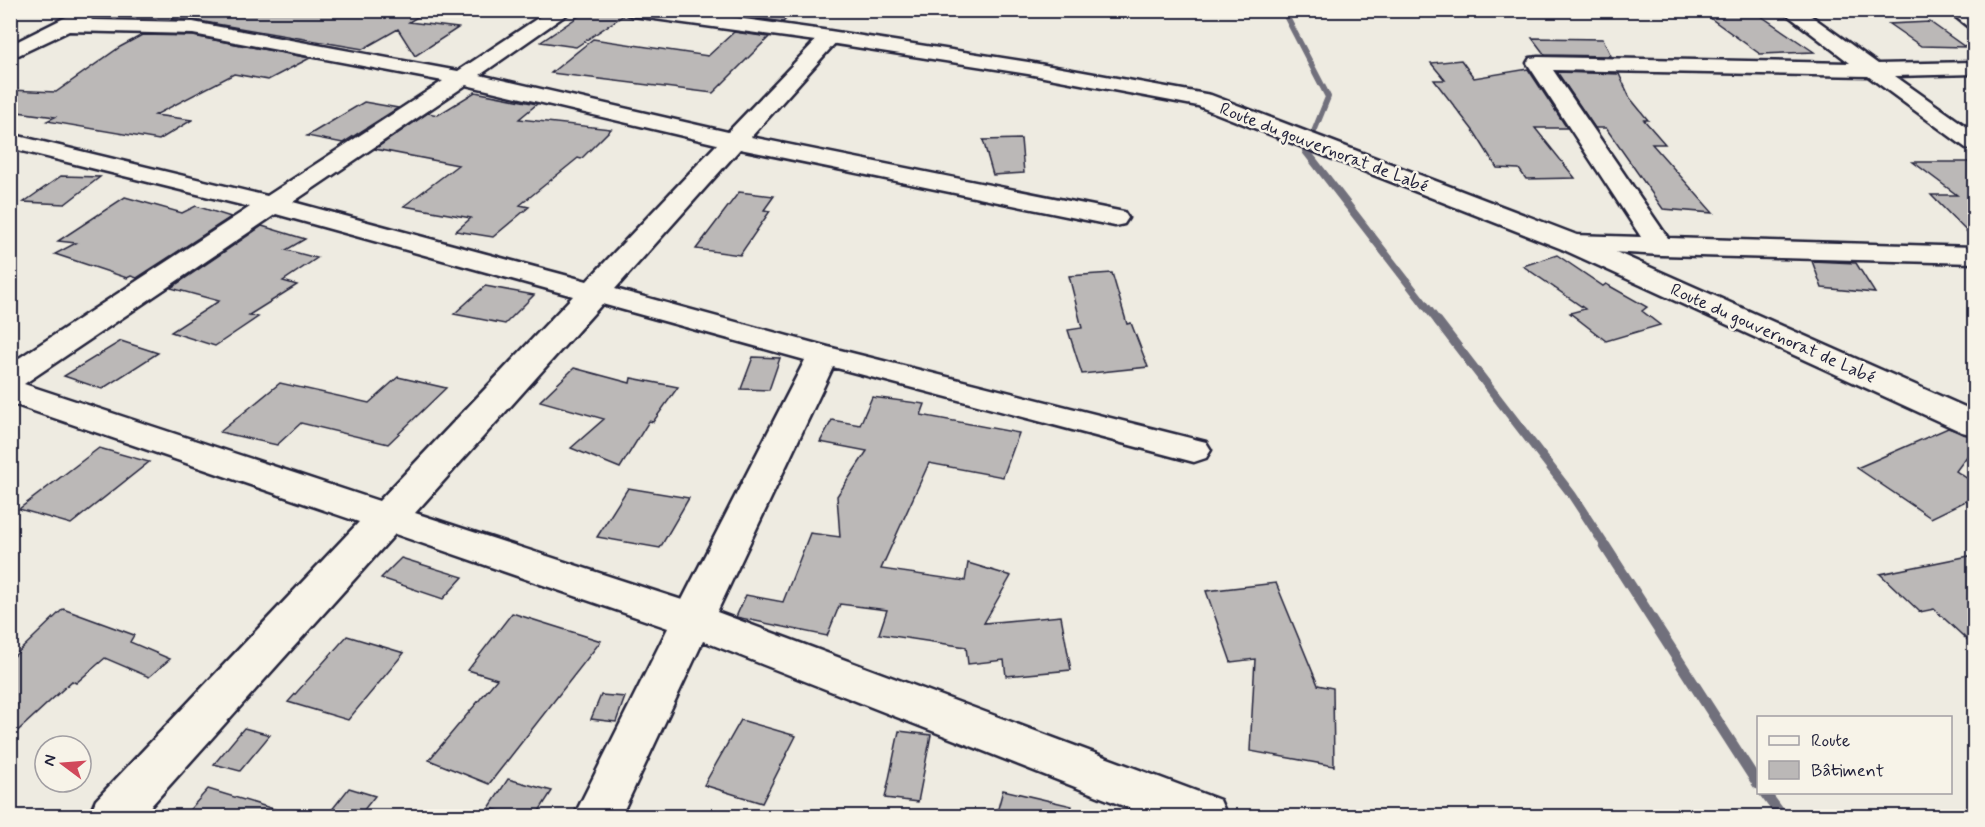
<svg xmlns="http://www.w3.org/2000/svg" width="1985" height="827" font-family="Mynerve,sans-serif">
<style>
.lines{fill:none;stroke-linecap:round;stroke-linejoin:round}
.stream-far3{stroke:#716f7b;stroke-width:6}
.stream-far2{stroke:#716f7b;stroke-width:8}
.stream-far1{stroke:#716f7b;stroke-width:9}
.stream{stroke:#716f7b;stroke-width:11}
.building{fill:#bbb8b7;stroke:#22223b;stroke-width:1.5}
.street-casing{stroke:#22223b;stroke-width:5}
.secondary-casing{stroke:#22223b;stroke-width:5}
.street{fill:#f7f3e8;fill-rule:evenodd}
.secondary{fill:#f7f3e8;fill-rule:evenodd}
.labels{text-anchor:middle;stroke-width:5;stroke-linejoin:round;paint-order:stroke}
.far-street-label{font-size:18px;fill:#22223b;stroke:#f7f3e8}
</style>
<rect width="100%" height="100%" fill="#eeebe1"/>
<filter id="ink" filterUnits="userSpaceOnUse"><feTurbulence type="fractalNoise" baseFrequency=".0167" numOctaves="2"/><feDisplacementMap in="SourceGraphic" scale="12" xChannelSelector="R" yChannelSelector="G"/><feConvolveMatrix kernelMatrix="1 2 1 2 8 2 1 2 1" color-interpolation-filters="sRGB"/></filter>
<g filter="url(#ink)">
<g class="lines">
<path class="stream-far3" d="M1283,10L1328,97L1309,144"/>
<path class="stream-far2" d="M1310,142L1306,151L1439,323"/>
<path class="stream-far1" d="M1438,321L1572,495L1606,547"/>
<path class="stream" d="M1605,546L1758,784
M1764,792L1782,816"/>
</g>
<path class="building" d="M187,10H429L409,22L458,28L415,56L398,29L363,49L193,20L171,19Z
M588,10H622L624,15L576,47L541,42Z
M757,10H795L783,22L749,17Z
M1699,10H1752L1814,52L1760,54Z
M1930,22L1965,47L1921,46L1889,24Z
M734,32L769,37L713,93L551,73L593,39L708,56Z
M142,35L193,36L310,58L268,80L234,74L155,115L192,120L159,140L47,121L55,117L10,111V90L56,92L120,47Z
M1532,38L1603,39L1611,56L1545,55Z
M1461,60L1474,78L1528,69L1567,128H1535L1575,178L1526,179L1519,169L1497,168L1475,133L1434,80H1445L1431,63Z
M1557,72L1619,74L1630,98L1648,120H1644L1665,144H1652L1713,213L1663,209L1606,128H1595Z
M475,92L537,104L519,119L611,129L581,159L578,158L520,205L529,207L493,237L456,231L471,218L404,206L458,165L375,149L428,113L438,115Z
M364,102L398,108L343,143L307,136Z
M1021,139L1024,173L993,175L983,140Z
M1913,162H1974V239L1931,195H1957Z
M61,176L100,177L65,204L24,202Z
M739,192L774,196L764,210L770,211L740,255L696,249Z
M125,197L182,213L196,206L231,217L137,278L131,276L127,278L55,254L76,243L58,241Z
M262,226L305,239L286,250L317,258L283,281L297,285L249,315L258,317L215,346L171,332L219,301L171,288Z
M1557,255L1603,286L1606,284L1647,307L1642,311L1660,325L1606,341L1570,313L1585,309L1523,266Z
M1812,261L1856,263L1875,293L1822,288Z
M1112,273L1127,324L1131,323L1148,367L1082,374L1068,330L1082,328L1069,276Z
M485,286L534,295L505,324L454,314Z
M121,341L158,353L102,389L64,376Z
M753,357L780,358L769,390L741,389Z
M574,368L630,383L631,378L678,387L653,422L649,421L620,468L571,448L604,419L540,401Z
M398,377L446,388L388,444L301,423L277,445L220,432L280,383L369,403Z
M872,397L925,404L921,415L1019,433L1003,477L929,463L881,569L965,581L968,563L1011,576L984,623L1061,616L1071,670L1006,676L1004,660L968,664L966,647L879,634L887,610L840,604L827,636L736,617L746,595L783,602L810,533L840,537L837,496L867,451L820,442L832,420L860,425Z
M1948,428L1974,437V447L1956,471L1974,483V497L1931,518L1857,468Z
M99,448L149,462L71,524L19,509Z
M628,488L689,498L660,548L597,537Z
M1974,555V646L1934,609L1920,612L1880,574Z
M401,558L463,577L443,599L381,578Z
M1276,583L1318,685L1333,688L1334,766L1250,751L1255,659L1231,662L1206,591Z
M63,609L134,635L130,642L170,659L149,677L105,658L76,683L72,681L10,738V660Z
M512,613L601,641L489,784L429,760L497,679L468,670Z
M347,636L404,653L348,720L288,702Z
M601,695L625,697L616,722L591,719Z
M741,720L796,736L762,803L704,785Z
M244,728L270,735L240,771L214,764Z
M899,731L931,735L918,802L885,798Z
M508,779L552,791L536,816H518L489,808Z
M349,788L375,796L359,816H327Z
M208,789L277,810L276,816H184Z
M1003,790L1072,806L1070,816H996Z"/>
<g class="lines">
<defs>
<path id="street" d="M91,10L95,15L91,20L193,22L458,71L550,10H573L480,75L728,132L823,33H837L840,37L837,41L751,137L1124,212L1128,218L1124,224L1115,226L740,149L615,289L828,347L1206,442L1211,450L1206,458L1194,462L833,367L717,612L1220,800L1227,816H1149L703,641L621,816H574L668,628L395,534L142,816H89L96,800L359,522L10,403V364L250,207L10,148V134L267,196L443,81L193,34L69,31L10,59V45L78,11ZM466,85L717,144L587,281L293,202ZM276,214L573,296L379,501L24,384ZM602,304L805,360L682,600L415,513Z
M1781,10H1803L1878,64L1974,62V74L1895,76L1974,132V150L1966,148L1868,76L1553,70L1668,238L1974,247V263L1661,255L1562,249L1558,243L1562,237L1572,235L1641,237L1527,63L1530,58L1538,57L1850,63Z
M1947,10H1970L1974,14V28L1967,26Z"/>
<path id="secondary" d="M624,10H680L830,31L1028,62L1211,95L1582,237L1974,411V435L1962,432L1562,249L1198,106L1028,74L830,43L633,16L626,14Z"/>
</defs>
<use href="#street" class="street-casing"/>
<use href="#secondary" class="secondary-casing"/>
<use href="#street" class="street"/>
<use href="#secondary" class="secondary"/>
</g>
</g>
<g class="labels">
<g class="far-street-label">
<text transform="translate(1324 147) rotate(21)" y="6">Route du gouvernorat de Labé</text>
<text transform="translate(1773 333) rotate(24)" y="6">Route du gouvernorat de Labé</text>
</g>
</g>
<rect width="1985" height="827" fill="none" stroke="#f7f3e8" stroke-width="36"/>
<rect x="18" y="18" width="1949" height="791" fill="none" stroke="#22223b" stroke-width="2" filter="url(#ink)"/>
<rect x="1757" y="716" width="195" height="78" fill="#f7f3e8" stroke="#a29fa3" stroke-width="1.5"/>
<rect x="1769" y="736" width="30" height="9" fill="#f7f3e8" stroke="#a29fa3" stroke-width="1.5"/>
<text x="1811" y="746" font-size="18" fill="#22223b">Route</text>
<rect x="1769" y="761" width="30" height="18" fill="#bbb8b7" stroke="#a29fa3" stroke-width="1.5"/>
<text x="1811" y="776" font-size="18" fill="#22223b">Bâtiment</text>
<g transform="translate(63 764) rotate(286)"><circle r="28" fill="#f7f3e8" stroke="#a29fa3" stroke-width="1.5"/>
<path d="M0-4.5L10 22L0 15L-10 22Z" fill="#d1495b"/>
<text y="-9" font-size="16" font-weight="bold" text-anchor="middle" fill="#22223b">N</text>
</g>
</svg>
